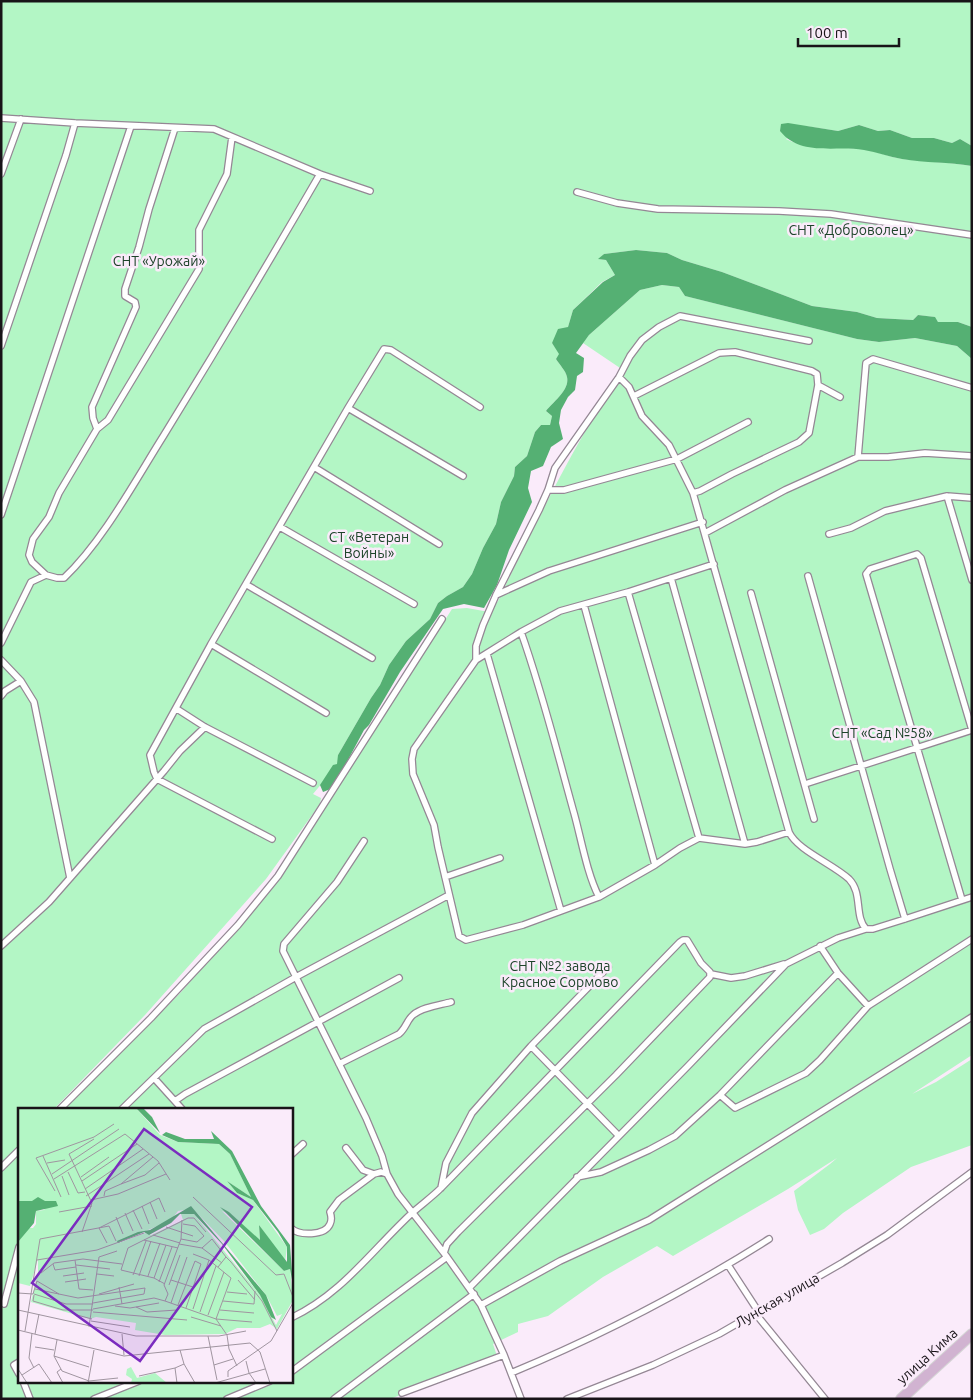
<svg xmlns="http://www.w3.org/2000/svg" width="973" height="1400" font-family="Ubuntu,sans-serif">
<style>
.green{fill:#b3f6c5}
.water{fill:#55b073}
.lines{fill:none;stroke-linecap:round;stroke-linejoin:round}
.minor-casing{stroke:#948794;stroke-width:8}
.primary-casing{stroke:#d5d5d5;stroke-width:12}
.minor{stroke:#fff;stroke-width:5.5}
.primary{stroke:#d1b3d1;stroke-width:10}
.labels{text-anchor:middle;stroke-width:5;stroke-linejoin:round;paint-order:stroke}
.park-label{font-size:14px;fill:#1e442a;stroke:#faebfa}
.street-label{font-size:14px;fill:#181418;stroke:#faebfa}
.inset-road{fill:none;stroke:#a095a0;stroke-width:1}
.view{fill:#7b2cbf;fill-opacity:0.15;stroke:#7b2cbf;stroke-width:2.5}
.inset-edge{fill:none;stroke:#181418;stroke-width:2.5}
</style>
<rect width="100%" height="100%" fill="#faebfa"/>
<path class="green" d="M1,1H972V146L960,139L952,143L934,138H912L890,130L878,131L859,125L838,131L805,126L786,139C813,152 833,146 862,149C876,151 889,157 903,159C926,162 949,162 972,166V327L958,322H938L934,317L918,315L913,320L877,318L857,312L812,306L722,272L682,260L667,253L636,250L604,254L599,259L606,260L615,275L602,282L573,310L568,327L552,343L560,354L556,359C559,364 566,371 567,377C570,390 553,402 546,411L552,416L550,425H541L535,432L527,456L515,467L514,476L501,502L496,524L483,548L472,574L463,587L447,596L438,603L430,619L406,641L389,665L380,685L371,698L338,755V764L313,794L321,798L320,804L266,879L145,1015L54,1109H19V1146L1,1164Z
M662,285L679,287L685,296L857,339L879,342L915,338L957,346L972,359V1055L912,1094L936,1082L972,1059V1145L911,1167L843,1213L824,1229L810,1235L798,1210L794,1191L830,1164L837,1158L788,1189L673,1256L657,1246L603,1277L548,1316L518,1324V1332L493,1344L498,1359L390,1399H2L1,1171L19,1154V1381H291V1109H64L181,992L274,886L452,609L467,608L489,612L498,601C536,522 574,444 623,370L583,343L589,335L640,290Z"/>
<path class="water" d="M788,123L838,131L859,125L878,131L890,130L912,138H934L952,143L960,139L972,146V166C949,162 925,163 902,159C889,157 877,152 864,150C836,145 801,157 780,131L781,124Z
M636,250L667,253L682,260L722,272L812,306L857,312L877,318L913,320L918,315L935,317L938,322H958L972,327V359L957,346L915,338L879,342L857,339L685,296L679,287L662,285L640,290L589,335L576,353L584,358L583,372L577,376L575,390L568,397L561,410L559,423L563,439L551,447L543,466L531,471L528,488L532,502L509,550L497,585L484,608L464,604L443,609L400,672L369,725L364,730L333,788L323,792L320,785L333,765L337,764L338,755L371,698L380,685L389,665L406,641L430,619L438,603L447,596L463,587L472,574L483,548L496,524L501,502L514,476L515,467L527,456L535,432L541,425H550L552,416L546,411C553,402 570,390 567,377C566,371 559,364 556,359L559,354L552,343L558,329L568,327L573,310L603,282L615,275L606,260L598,259L604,254Z"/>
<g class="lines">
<defs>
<path id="minor" d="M1,118L75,123L214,129L320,174L370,191
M1,174L21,119
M577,192L617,203L658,209L779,211L831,214L972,235
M1,346L66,155L75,123
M619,377L629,387L642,416L669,445L693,493L789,832C797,850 833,864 849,879C863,893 854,916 866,929H873L905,919L972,897
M818,385L840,397
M634,396L719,353L735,352L812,371L817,374L818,385L809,433L799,442L732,474L700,491L693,493
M348,408L463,476
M97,429L108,420L199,269V230L227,174L232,137
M858,457L866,363L873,359L972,388
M314,467L439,544
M548,490H564L677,459L748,422
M947,496L972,580
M1,515L131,126
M280,527L414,604
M705,533L785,490L858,457H888L925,453L972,456
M829,534L851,528L885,511L947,496L972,498
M714,564L628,592L560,611L521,632L476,660L414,749L412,759L413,774L434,825L438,847L459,936L466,940L523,925L599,897L655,865L680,848L699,838L745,844L757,842L789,832
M46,575L32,562L29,555L33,539L49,517L59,493L97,429L93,418L92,407L136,307L135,302L125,296V289L139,247L149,209L175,128
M808,576L890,869L905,919
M671,578L745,844
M247,585L372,658
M628,592L699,838
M751,593L814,819
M496,595L549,571L703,522
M584,605L655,865
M521,632C542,691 557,752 574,813C581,838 587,874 599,897
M1,643L31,582L46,575L57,578H64C103,541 135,481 164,435C217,349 269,262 320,174
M211,644L326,713
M487,654L561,911
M1,660L21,681L34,702L70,878
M476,660V646L483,625L496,595L539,510L548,490L555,468L619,377L630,356L642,340L659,327L680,316L809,341
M1,696L5,691L21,681
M177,709L205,727L313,783
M805,784L972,730
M272,839L157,779L154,772L150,755L211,644L348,408L384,349L391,350L480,407
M364,841L337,882L284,944L283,951L366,1118L382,1156L387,1174L398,1194L447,1257L481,1305L504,1355L521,1399
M445,877L500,858
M962,900L866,574L870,569L917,554L921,558L972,730
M1,946L49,902L164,771L180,751L205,727
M820,946L838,973L868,1006
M711,974L731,978L745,976L784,964
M531,1046L618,1135
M339,1064L399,1034C406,1028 407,1020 413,1015C422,1007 440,1005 451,1002
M154,1078L182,1109
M720,1095L735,1108L806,1073L820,1060L868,1006L972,939
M175,1101L185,1094L399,978
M60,1109L151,1018L238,925L278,876L442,619
M122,1109L204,1029L296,977L449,895
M346,1148L363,1170L374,1174
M291,1155L303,1144
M1,1168L19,1150
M577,1177L601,1172L649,1150L675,1136L720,1095L838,973
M441,1188L446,1163L472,1113L531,1046L608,967
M291,1228C299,1236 325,1236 330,1224C332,1220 331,1215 330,1212L339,1200L374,1174L381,1172L387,1174
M728,1265L758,1311
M469,1288L688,1066L786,964L838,938L866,929
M4,1304L19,1247
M481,1305L560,1261L649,1220L972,1017
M755,1313L825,1399
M291,1318C342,1294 372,1250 412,1213C422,1204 432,1197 441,1188L680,942L683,940H687L701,963L710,972V977L616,1075L458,1232L447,1244L444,1253
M19,1362L14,1365L19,1374
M291,1372L447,1257
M511,1373C600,1336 687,1291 769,1239
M23,1381L30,1399
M402,1393L504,1355
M94,1399L139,1381
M227,1399L270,1381
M334,1399L474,1294
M567,1399L653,1365L719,1334L842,1263L887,1235L972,1172"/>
<path id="primary" d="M901,1399L972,1334"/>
</defs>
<use href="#minor" class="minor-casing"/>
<use href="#primary" class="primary-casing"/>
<use href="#minor" class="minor"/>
<use href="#primary" class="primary"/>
</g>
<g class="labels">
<g class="park-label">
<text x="851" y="235">СНТ «Доброволец»</text>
<text x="159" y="266">СНТ «Урожай»</text>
<text x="369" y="542">СТ «Ветеран<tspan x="369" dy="16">Войны»</tspan></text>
<text x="882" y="738">СНТ «Сад №58»</text>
<text x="560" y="971">СНТ №2 завода<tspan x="560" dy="16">Красное Сормово</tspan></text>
</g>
<g class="street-label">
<text transform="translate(777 1300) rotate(-30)" y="5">Лунская улица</text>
<text transform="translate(927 1356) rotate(-42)" y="5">улица Кима</text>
</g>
</g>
<g transform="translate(18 1108)">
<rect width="275" height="275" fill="#faebfa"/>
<path d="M0,0H118L142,27L160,34L201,36L212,46L233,89L209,73L219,85L235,92L269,139L267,155L241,117L242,133L214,107L204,103L266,163L272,161L275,192L259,221L252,216L242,220H219L207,226L147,227L117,222L118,215L78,209L72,211L13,194L20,164V151L12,178L0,175V134L9,120H15L18,116V103L26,102L34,93H0ZM172,98L206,133L248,187L259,208L264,206L258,217L242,187L176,106H163L165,112L133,127L127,125L98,136L153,112L160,103L172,101ZM113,259L119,270L137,265L149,275H113L114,271L108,267L109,261Z" fill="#b3f6c5" fill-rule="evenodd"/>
<path d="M118,0H125L134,9L142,25ZM193,23L214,43L243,98L272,137L275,177L272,161L266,163L202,99L211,104L242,132L241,117L269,154V139L260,124L235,92L219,85L209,73L233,89L212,46L201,36L160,34L144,27L148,24L167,31H196ZM20,89L27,93H38L40,98L18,103L16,115L0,134V93H14ZM173,98L248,187L258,212L253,209L242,187L204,136L176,106H162L153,115L131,127L126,124L100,135L99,133L120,124L132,122Z" fill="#55b073"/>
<path class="inset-road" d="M25,48L43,89M29,55L47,52M50,64L60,85L67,84M34,66L101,21M44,68L51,87M63,69L91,49M36,71L107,26L140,53L152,72M64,73L119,36M103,76L127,67L141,55M67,81L125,41M37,83L18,50L76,29L96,16M68,88L131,46M86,88L87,83L103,76L135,49M175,89L258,167L266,166L275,189M73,92L100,86L148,66M132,94L139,111M124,98L131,116M115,102L124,121M41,104L74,98M107,105L115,123M98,109L105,126M164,112L163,131L146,177L150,186L147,193L198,211L209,227L211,241L219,258M91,118L98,133M148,119L175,128M81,120L141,90L147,104M81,120L89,135M64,124L74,95L51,46L76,31M135,127L162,135M163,131L179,134L186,128L177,118L165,116M126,132L170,110H176L188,124M161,136L184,140L204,155M184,140L194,131L208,149M175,146L191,152L213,170L198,211M19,152L79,142L126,125M57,152L61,181L75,182M35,156L37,162L58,159M58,157L92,161M200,159L208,149L213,154L244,193L259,223M23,165L36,155L65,151L104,156M79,166L96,168M115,167L128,133M45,168L66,165M121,168L133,133M130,168L142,135M136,170L148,137M153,172L175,179M220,172L237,192M47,174L68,171M141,174L154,139M147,176L136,170L103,162L110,140L126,132L160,140M151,177L162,147M101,179L104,196M17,181L60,190L127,180L126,186L75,195M209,184L229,186M0,185L15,186L19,173L41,186M16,186L48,196H75M81,186L116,176M16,187L15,193L45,202H75M205,193L236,196L237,183M153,195L169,149M160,197L177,153L183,156L168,200M97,198L112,200L141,195M118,199L129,204L159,202M75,201L136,190L147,193M175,201L191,152M0,202L118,228H201L228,223M202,202L236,205M75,204L169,212M182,204L198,158M59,207L74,211M190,207L206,164M173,209L203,218M198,211L234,214M73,213L112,219M71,219L81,149L99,143M0,222L106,248L232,235L242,244L252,275M7,223L22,131L91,118M14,225L11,250L16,260M17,226L21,206M104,226L106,247M190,228L199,272M39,232L36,248L44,263L71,273L100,270M17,239L36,242M36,248L71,259M228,253L231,265L238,275M166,256L177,275M196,257L215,251M157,260L166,256L162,242M0,261L9,275M43,261L39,264L45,275M4,267L21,256L34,275M121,268L157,260L159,275M210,269V263L253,233L275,195M70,275L76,242M197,275L247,261"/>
<path class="view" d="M126,21L234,99L122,253L14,175Z"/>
<rect width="275" height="275" class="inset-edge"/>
</g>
<rect width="973" height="1400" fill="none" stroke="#181418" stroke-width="5"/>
<path d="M798 38v8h101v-8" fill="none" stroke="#181418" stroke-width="2.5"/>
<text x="806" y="38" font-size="15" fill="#181418" stroke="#faebfa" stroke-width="4" paint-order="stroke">100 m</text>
</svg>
